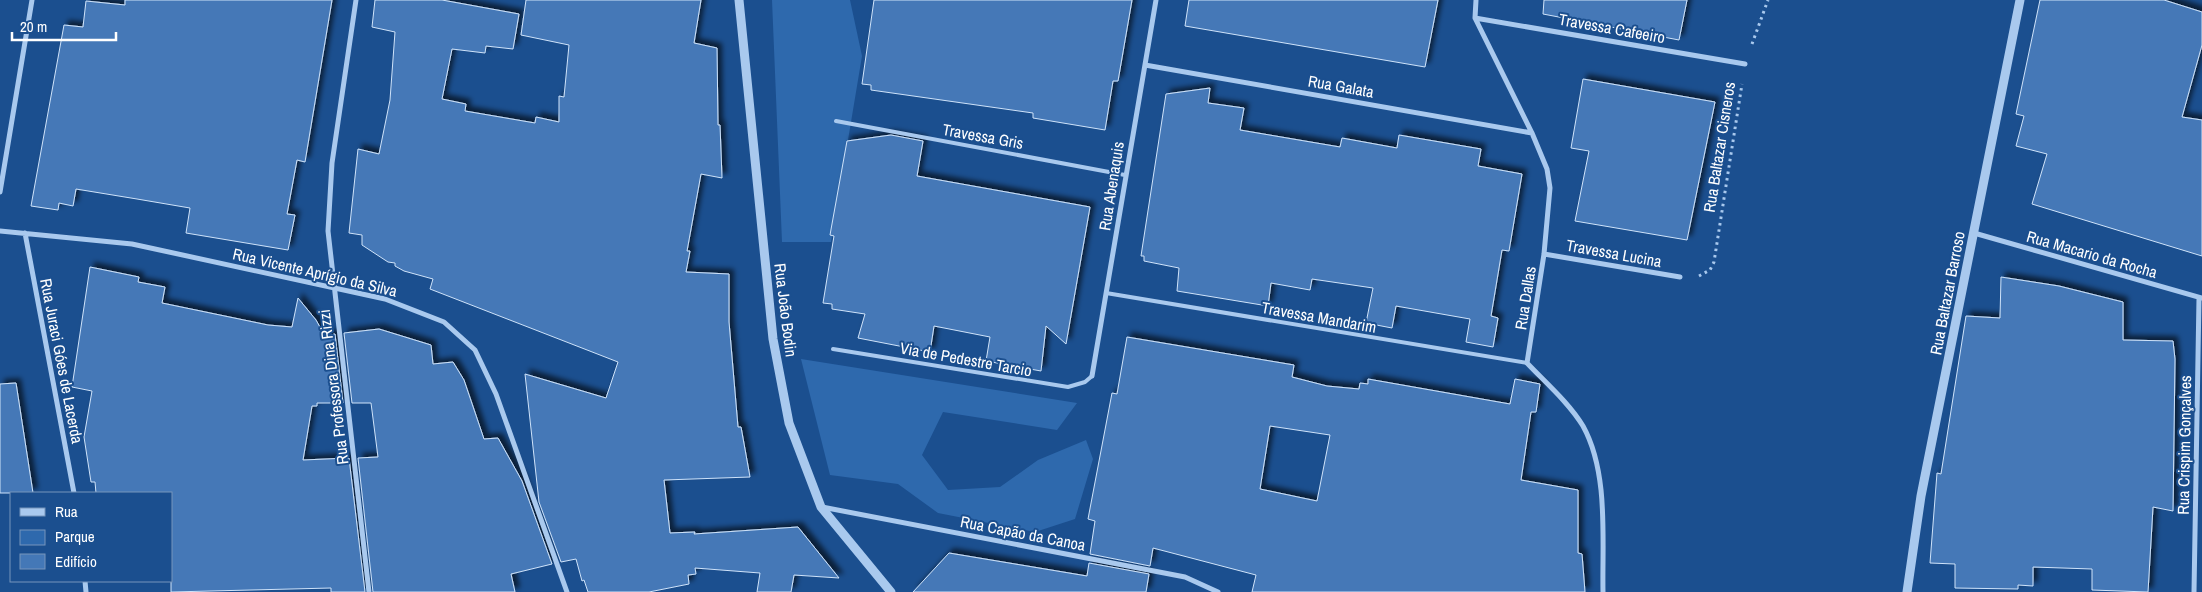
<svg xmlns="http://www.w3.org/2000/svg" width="2202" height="592" font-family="'Archivo Narrow',sans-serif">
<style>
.green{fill:#2e69ad}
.building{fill:#4478b7;stroke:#cfe3fa;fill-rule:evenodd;filter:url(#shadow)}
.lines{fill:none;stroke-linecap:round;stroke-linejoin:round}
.path{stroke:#a9c9ee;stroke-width:3;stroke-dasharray:2.5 4;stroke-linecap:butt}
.service{stroke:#a9c9ee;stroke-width:4}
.minor{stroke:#a9c9ee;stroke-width:5}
.tertiary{stroke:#a9c9ee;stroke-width:9}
.labels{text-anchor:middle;stroke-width:4;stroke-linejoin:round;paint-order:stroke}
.street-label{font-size:16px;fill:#fff;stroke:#1b4f8f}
</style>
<defs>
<filter id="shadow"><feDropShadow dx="4.5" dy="-4.5" stdDeviation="2.5" flood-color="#0009"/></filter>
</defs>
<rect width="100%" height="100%" fill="#1b4f8f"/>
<path class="green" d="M772,0H850L862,56L831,242H782Z
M801,359L1077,403L1057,430L943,412L922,455L948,490L1000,487L1038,460L1086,440L1093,459L1075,519L1035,532L938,513L898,484L830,475Z"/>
<path class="building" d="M125,0H332L305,162L297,160L287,214L295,215L288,250L186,233L190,208L137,199L76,189L73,206L59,203L58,210L31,206L64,25L83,27L86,1L125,5Z
M375,0H442L519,14L513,49L486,46L485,53L452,49L442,99L466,104L465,111L535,123L536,117L559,122V96L564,97L569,45L521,35L526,0H701L694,43L717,48L718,125H720L722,178L701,174L687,251H690L686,272L729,274V322L738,427H741L750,477L664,480L670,533L695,532L694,534L798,527L839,578L794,575L791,592H757L760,573L695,568L696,574L688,575L689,584L649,592H588L584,580L582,581L576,559L561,562L539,502L525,374L606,398L618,362L430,289L433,279L404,271L395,266V263L388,262L362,245V235L349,233L358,149L379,154L390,100L395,32L372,27Z
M874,0H1132L1118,81H1113L1105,130L1033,118V113L871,90V85L862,84Z
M1189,0H1438L1425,67L1185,26Z
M1544,0H1687L1679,40L1543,14Z
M2040,0H2164L2202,12V45L2182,117L2202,120V256L2032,204L2047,154L2016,146L2024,116L2016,114Z
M1583,79L1715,102L1687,240L1575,221L1589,151L1571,148Z
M1210,88L1208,103L1244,108L1240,130L1340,147L1342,138L1397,148L1399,135L1481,149L1478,166L1522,174L1509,251L1502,250L1491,316L1498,318L1493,347L1466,342L1470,319L1396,306L1392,328L1366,323L1373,288L1312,279L1310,290L1271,283L1268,306L1177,291L1179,268L1144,261V256H1141L1166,94Z
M891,135L923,141L917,176L1090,207L1066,344L1046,326L1041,371L986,361L990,337L934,326L930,352L858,338L865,314L832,309V304L823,303L834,236L830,235L847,141Z
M90,267L139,277L138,282L165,287L162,303L268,325L292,327L298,298L316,320L325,336L335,334L343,403H317V406H312L303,460L349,458L365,592H331V588L171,592V493H96L95,482H91L84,437L92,391L72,387Z
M2001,277L2059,286L2123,302V340L2173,341L2175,359L2173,511L2153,507L2148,592L2092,590V569L2033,567V586L2018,585V589L1955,588V564L1930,563L1937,473L1941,474L1966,316L2000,318Z
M379,329L431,345L433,364L453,362L464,380L484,439L498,438L522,481L552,564L511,574L515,592H373L358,458L378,457L371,403H352L344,333Z
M1127,337L1294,365L1292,377L1327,386L1359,389L1360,383L1368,384V379L1510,404L1515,379L1540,384L1536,412H1531L1521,480L1578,490V553L1582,554L1585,592H1252L1256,575L1153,548L1150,566L1090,554L1095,521L1088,519L1112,393L1117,394ZM1270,426L1330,435L1317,501L1260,489Z
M16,383L33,493H0V384Z
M949,553L1087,576L1089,563L1149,574L1146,592H913Z"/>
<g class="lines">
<path class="path" d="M1752,44L1768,0
M1699,276L1710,270L1714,262L1742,84"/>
<path class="service" d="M836,121L1125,175
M1106,293L1527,363
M833,349L1068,387L1085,382L1092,376"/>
<path class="minor" d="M356,0L332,163L328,231L369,592
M1476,0L1475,18L1532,133L1547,169L1550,188L1544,254L1527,363C1546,383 1569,403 1583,426C1609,473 1602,540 1603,592
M1475,18L1745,64
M1145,65L1532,133
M0,192L32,0
M0,231L132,244L385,299L444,322L475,350L496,394L567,592
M25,233L74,493
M1974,233L2202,298
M1544,254L1680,277
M1092,376L1156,0
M822,507L1185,577L1218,592
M85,581L86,592
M2194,592L2199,298"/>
<path class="tertiary" d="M739,0L773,339L789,423L821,507L891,592
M1907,592L1921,496L2020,0"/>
</g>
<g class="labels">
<g class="street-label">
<text transform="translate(1612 28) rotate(10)" y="6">Travessa Cafeeiro</text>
<text transform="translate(1341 86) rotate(10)" y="6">Rua Galata</text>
<text transform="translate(983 136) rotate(10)" y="6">Travessa Gris</text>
<text transform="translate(1719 147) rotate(-81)" y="6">Rua Baltazar Cisneros</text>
<text transform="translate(1111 186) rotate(-81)" y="6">Rua Abenaquis</text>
<text transform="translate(1614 253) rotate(10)" y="6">Travessa Lucina</text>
<text transform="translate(2092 254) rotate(16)" y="6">Rua Macario da Rocha</text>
<text transform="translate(315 272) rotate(13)" y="6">Rua Vicente Aprígio da Silva</text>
<text transform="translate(1947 293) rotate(-79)" y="6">Rua Baltazar Barroso</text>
<text transform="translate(1525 298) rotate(-81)" y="6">Rua Dallas</text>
<text transform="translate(786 310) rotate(83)" y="6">Rua João Bodin</text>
<text transform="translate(1319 317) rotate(10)" y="6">Travessa Mandarim</text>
<text transform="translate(966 359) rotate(10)" y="6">Via de Pedestre Tarcio</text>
<text transform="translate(62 361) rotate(79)" y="6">Rua Juraci Góes de Lacerda</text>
<text transform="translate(333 387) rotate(-97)" y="6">Rua Professora Dina Rizzi</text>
<text transform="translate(2184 445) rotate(-89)" y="6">Rua Crispim Gonçalves</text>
<text transform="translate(1023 533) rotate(11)" y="6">Rua Capão da Canoa</text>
</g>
</g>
<rect x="10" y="492" width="162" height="90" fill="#1b4f8f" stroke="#7695bc"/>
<rect x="20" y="508" width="25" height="8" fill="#a9c9ee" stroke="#7695bc"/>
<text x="55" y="517" font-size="15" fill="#ffffff">Rua</text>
<rect x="20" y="530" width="25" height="15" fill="#2e69ad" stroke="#7695bc"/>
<text x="55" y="542" font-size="15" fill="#ffffff">Parque</text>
<rect x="20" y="554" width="25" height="15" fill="#4478b7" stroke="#7695bc"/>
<text x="55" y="567" font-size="15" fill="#ffffff">Edifício</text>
<path d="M12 32v8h104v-8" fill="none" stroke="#ffffff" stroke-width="2.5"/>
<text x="20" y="32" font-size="15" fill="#ffffff" stroke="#1b4f8f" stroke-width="4" paint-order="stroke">20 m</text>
</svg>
